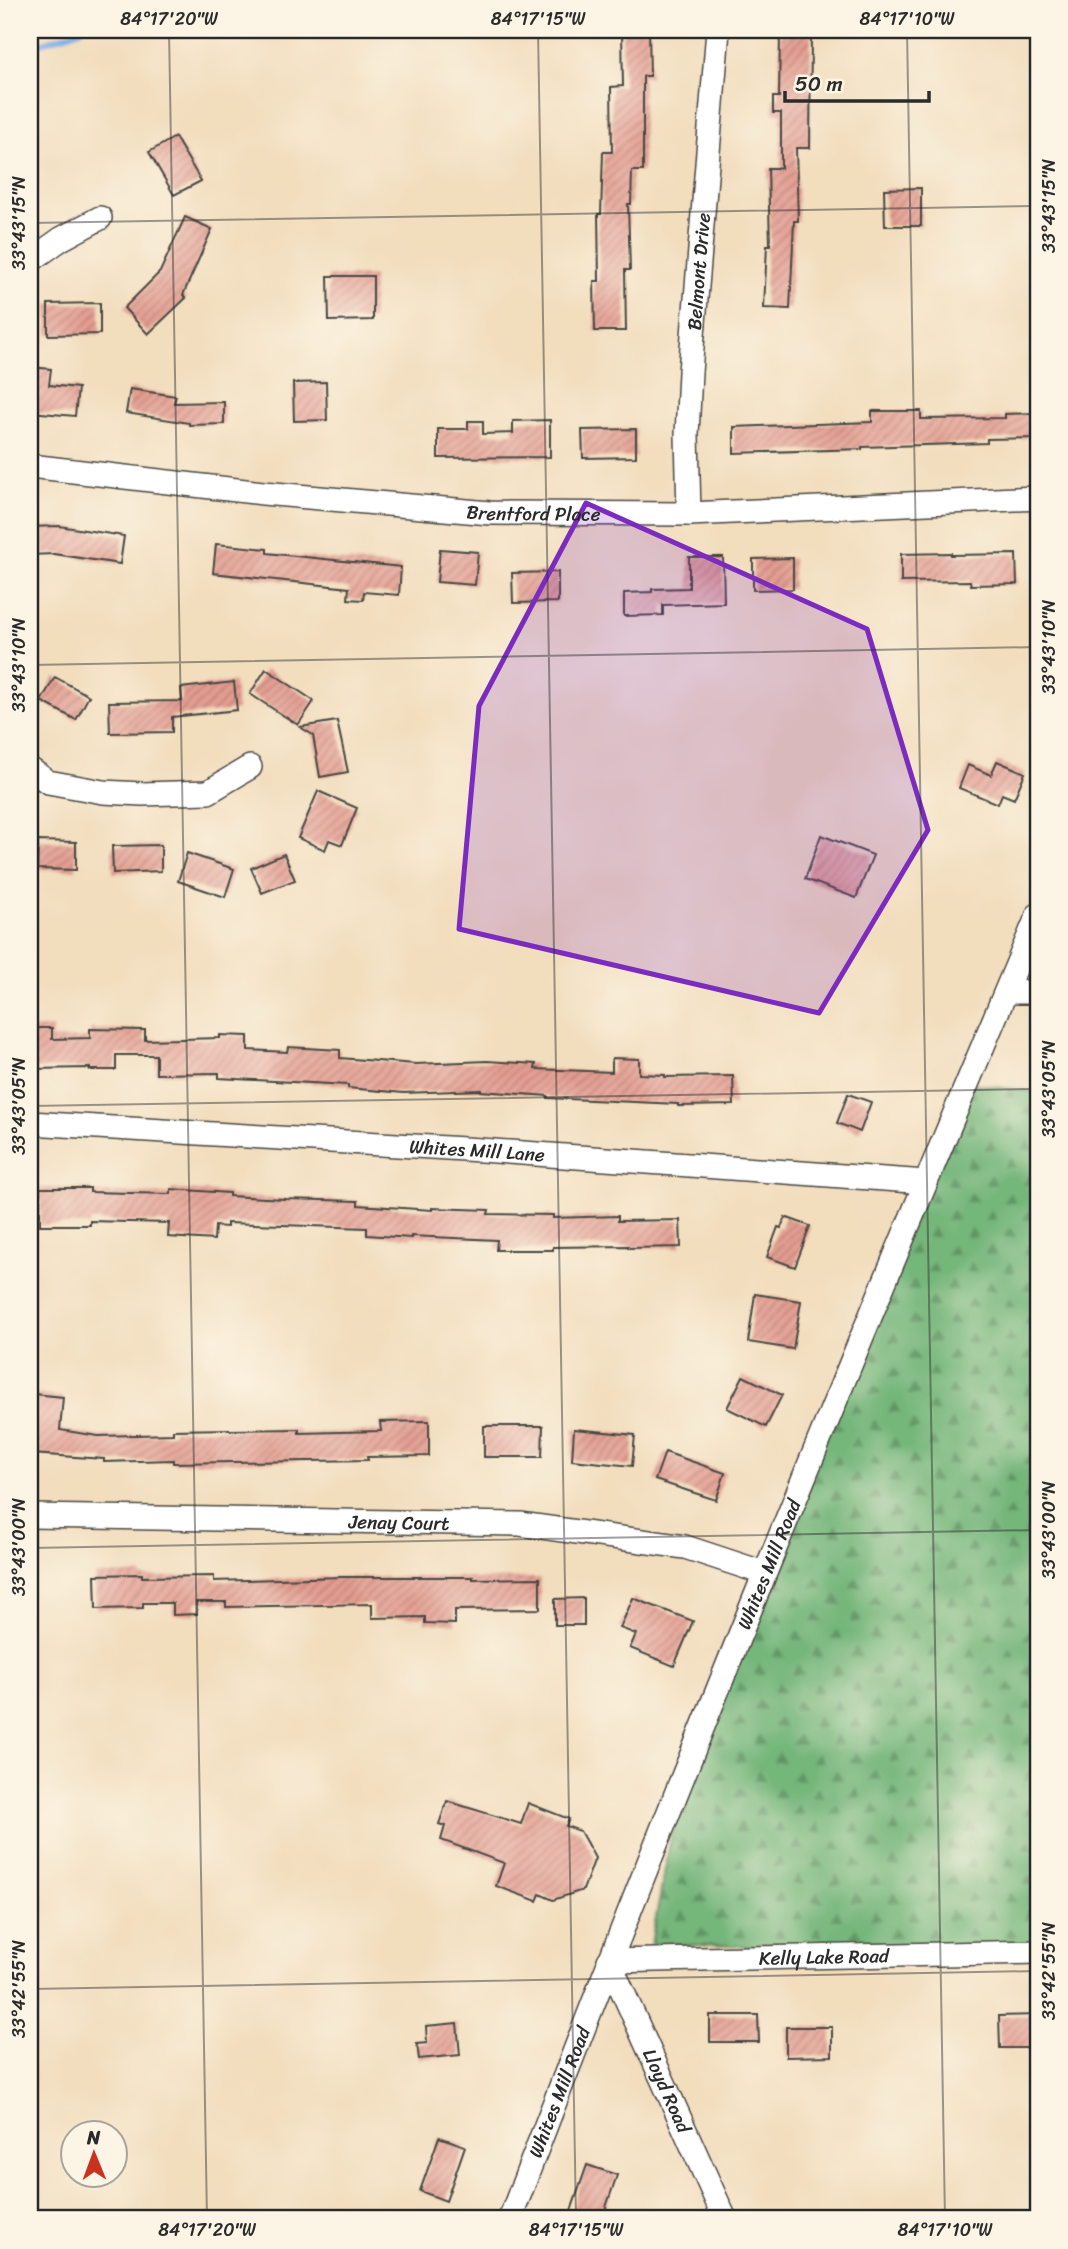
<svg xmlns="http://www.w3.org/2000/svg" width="1068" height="2249" font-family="Sriracha,sans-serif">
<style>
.forest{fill:url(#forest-firs);stroke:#507052;stroke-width:2}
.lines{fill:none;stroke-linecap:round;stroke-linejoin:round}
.stream{stroke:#7aabe5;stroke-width:6}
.building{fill:url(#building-hatch)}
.minor-casing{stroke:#494641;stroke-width:26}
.minor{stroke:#fff;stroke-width:23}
.marked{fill:#7b2cbf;fill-opacity:0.2;stroke:#7b2cbf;stroke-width:5;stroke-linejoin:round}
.ticks{fill:none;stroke:#2b2b2b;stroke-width:2;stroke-opacity:0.45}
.labels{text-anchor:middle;stroke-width:6;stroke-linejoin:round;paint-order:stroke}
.street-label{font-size:19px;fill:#2b2b2b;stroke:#fcf5e5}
.neatline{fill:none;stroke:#2b2b2b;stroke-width:2.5}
.ticks-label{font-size:18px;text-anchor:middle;fill:#2b2b2b}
</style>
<defs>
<pattern id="forest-firs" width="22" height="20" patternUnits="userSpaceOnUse" patternTransform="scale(1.75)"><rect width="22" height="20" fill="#74b67a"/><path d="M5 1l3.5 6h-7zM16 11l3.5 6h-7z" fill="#5f9464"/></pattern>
<pattern id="building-hatch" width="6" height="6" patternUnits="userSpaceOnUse" patternTransform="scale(1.75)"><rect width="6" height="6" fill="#e49d91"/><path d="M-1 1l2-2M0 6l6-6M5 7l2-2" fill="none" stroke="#b98077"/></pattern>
</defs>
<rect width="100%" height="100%" fill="#fcf5e5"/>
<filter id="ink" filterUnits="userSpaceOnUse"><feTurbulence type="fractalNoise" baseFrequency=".0143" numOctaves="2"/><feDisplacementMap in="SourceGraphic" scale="14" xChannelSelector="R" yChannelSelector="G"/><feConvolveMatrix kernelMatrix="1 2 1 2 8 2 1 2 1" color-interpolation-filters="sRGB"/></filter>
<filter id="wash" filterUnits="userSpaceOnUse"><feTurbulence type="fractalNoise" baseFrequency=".00686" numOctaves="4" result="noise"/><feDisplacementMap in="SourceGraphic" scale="28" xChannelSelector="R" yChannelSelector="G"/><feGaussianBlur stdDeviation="1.57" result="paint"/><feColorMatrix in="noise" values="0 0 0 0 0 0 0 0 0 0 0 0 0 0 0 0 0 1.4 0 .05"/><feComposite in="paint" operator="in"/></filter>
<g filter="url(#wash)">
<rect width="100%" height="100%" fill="#f2ddbd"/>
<path class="forest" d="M959,1082L1038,1092V1953L651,1944L687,1752Z"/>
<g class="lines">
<path class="stream" d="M30,47L81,30"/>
</g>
<g id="blocks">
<path class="building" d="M622,30H649L650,76H643V171H632L631,204H628L630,270H625L626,331H595L594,281H599L598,214H601L603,152H612L611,87L623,86Z
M780,34H811L810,148H796L798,221H794L790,309L764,308L767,245H770L768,168H781V113H773V97H779Z
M175,137L201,181L174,195L149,152Z
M921,188V226H885L884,189Z
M185,217L212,229L183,295L186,298L148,334L124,308L160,272Z
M328,276H373V320L329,321Z
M100,303V334L48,335V304Z
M30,367L51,369L49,385L78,388L75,416L30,412Z
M326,382L327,420L294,421L293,383Z
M130,389L176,396L174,403L224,402V424L189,425V423L126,413Z
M872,411H921V419L1005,418V414L1038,413V438L987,439V443L862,447V449L734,453V427L872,422Z
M550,420V457L438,458V429H468V421H483V434L513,433V421Z
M636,429V457L583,458L582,430Z
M59,526L124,536L120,564L54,554L30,555V527Z
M216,544L267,549V553L401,567L399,595L364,592L363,600L348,599L349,588L213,573Z
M440,549L478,552L475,585L437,582Z
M951,553V555L1016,554L1017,584L971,585L970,581L901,582V554Z
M689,557H723L724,603L663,605V615L624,616V593L652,592V589L689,588Z
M793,558V589L753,590V559Z
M558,572V602L513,603L512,573Z
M266,669L314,701L298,725L250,694Z
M55,677L89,696L76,720L41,701Z
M234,682L237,710L172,717V732L110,733L109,702L182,701L181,688Z
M337,721L348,772L320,777L313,735L300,727Z
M997,761L1025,773L1014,799L1002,794L998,804L959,788L968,765L991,775Z
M318,791L357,808L342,845L329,840L325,850L298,838Z
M821,835L873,855L856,898L805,879Z
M38,841L76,842V870L37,869Z
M161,845V871L113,873L112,846Z
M187,853L234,869L225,897L178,881Z
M284,854L295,880L262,893L251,868Z
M30,1028H52V1039L90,1038V1029L145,1030V1040L220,1038V1035L248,1036V1050L287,1052L288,1047L340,1050V1058L416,1064L487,1061L536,1064L535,1069L612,1072V1058L639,1059V1074L665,1075V1077L733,1076L734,1105L678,1106V1104L548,1098V1096L481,1091V1090L404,1093L348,1088V1085L219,1078V1073L156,1074V1055H116V1070H90V1068L30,1069Z
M848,1094L871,1102L860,1132L837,1123Z
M40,1188H90V1192L171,1194V1189L229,1193V1196L285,1199L358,1201V1205L432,1210V1208L489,1210L488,1214L553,1215V1218L618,1216V1221L680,1220L681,1247L628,1248V1246L553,1247V1250H496L497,1240L411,1236V1238L367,1235V1228L227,1223V1227L215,1226L214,1240L168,1237L169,1223L90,1221V1225H40Z
M785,1217L810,1226L795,1267L767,1257L778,1227L781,1228Z
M755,1294L801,1301L793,1349L748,1342Z
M743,1376L782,1395L766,1427L727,1408Z
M34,1394L63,1397L60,1430L98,1436L173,1434V1430L229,1429V1430L299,1429V1433L381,1431L380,1422L429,1421V1456L367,1457L368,1460L173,1463V1460L104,1462V1459L32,1454Z
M484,1426H543L542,1457H484Z
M574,1429L635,1435L632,1466L572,1460Z
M665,1452L725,1473L716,1500L655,1480Z
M142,1574V1577L214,1576V1581L342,1577H473V1579L540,1578V1609L455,1610V1624L425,1623V1617L372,1618V1604L226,1607V1602H196L197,1614L173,1615V1603H143V1608L96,1609L95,1575Z
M584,1598V1625H555V1599Z
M633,1598L693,1621L674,1666L630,1648L636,1634L620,1628Z
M447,1801L521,1824L528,1803L569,1819L566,1826L580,1831L595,1858L583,1890L553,1900L540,1894L537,1901L496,1886L504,1863L441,1840L445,1826L439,1824Z
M710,2015H758L759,2042H710Z
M1038,2015V2048H1000L999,2016Z
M457,2023L460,2055L419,2059L417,2044L427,2043L426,2026Z
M786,2027H832V2056L786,2057Z
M439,2137L465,2146L446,2201L420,2191Z
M587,2165L617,2175L602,2219H594L571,2211Z"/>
</g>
</g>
<g filter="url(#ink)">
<use href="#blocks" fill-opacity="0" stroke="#494641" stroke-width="2"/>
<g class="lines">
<defs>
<g id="minor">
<path d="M30,261L61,239L100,218"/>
<path id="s1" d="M30,466L263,493L490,513L689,514L1038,498"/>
<path id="s2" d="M689,514L687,435L690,372L718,30"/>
<path d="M30,769L48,782L103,792L142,794L208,792L250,767"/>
<path d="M1006,992H1038"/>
<path id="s3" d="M30,1123L481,1150L926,1182"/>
<path id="s4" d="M30,1516L520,1524L685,1547L764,1573"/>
<path id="s5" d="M609,1961L1038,1952"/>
<path id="s6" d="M609,1961L725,2219"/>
<path id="s7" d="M510,2219C677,1781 856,1347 1038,915"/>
</g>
</defs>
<use href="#minor" class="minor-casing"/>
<use href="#minor" class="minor"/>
</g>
</g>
<path class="marked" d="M586,503L867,629L928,830L819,1013L459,929L479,706Z"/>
<path class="ticks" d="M169,30L207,2219M538,30L576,2219M907,30L945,2219M30,223L1038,206M30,665L1038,647M30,1106L1038,1089M30,1548L1038,1530M30,1989L1038,1971"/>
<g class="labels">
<g class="street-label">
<text dy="7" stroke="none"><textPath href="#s2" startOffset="243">Belmont Drive</textPath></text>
<text dy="7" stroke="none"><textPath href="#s1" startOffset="506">Brentford Place</textPath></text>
<text dy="7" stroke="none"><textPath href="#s3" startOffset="448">Whites Mill Lane</textPath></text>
<text dy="7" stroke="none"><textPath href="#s4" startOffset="369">Jenay Court</textPath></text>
<text dy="7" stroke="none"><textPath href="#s7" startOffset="704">Whites Mill Road</textPath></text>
<text dy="7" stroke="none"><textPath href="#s5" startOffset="215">Kelly Lake Road</textPath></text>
<text dy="7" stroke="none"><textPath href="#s6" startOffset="142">Lloyd Road</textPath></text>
<text dy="7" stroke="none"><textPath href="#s7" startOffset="136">Whites Mill Road</textPath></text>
</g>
</g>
<rect width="1068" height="2249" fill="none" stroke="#fcf5e5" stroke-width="77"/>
<g transform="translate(94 2154) rotate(359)"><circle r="33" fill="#fcf5e5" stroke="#a8a49b" stroke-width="2"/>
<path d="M0-5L12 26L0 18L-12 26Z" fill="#c8321e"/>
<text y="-10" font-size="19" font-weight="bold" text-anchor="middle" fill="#2b2b2b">N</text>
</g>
<path d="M785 91v10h144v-10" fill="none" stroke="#2b2b2b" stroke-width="3.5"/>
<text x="795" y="91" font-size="21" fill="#2b2b2b" stroke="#fcf5e5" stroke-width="5" paint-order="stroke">50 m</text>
<rect x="38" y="38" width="992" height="2172" class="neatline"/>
<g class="ticks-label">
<text x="169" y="25">84°17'20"W</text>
<text x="538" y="25">84°17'15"W</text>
<text x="907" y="25">84°17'10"W</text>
<text transform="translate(1049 206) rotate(-90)" y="6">33°43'15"N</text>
<text transform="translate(19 223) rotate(-90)" y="6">33°43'15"N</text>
<text transform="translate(1049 647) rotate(-90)" y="6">33°43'10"N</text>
<text transform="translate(19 665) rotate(-90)" y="6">33°43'10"N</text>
<text transform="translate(1049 1089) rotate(-90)" y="6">33°43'05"N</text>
<text transform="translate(19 1106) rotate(-90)" y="6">33°43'05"N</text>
<text transform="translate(1049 1530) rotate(-90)" y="6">33°43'00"N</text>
<text transform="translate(19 1547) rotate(-90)" y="6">33°43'00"N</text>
<text transform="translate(1049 1971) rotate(-90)" y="6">33°42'55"N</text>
<text transform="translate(19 1989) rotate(-90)" y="6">33°42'55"N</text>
<text x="207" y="2236">84°17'20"W</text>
<text x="576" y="2236">84°17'15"W</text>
<text x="945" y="2236">84°17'10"W</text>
</g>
</svg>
